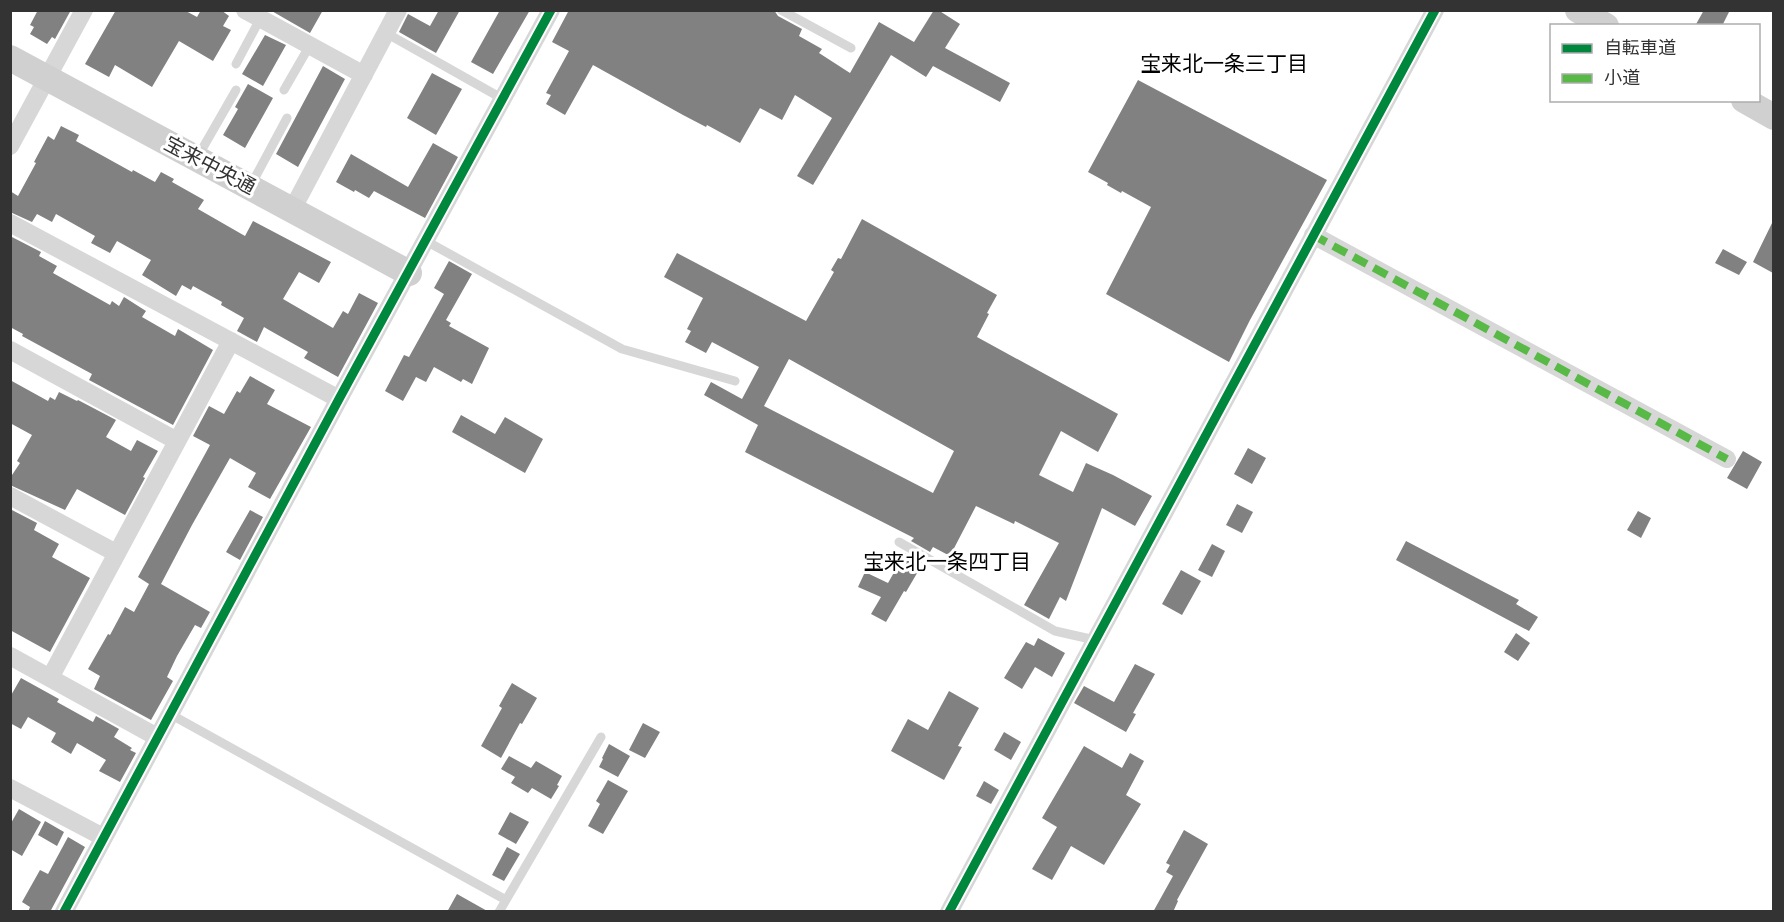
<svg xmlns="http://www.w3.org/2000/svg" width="1784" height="922" font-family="Barlow,'Noto Sans JP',sans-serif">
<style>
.building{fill:#818181;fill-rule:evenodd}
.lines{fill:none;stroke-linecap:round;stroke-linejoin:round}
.lane{stroke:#d7d7d7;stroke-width:9}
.street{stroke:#d7d7d7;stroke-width:18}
.secondary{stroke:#d0d0d0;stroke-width:26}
.quiet{stroke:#58b947;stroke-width:8;stroke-dasharray:15 8;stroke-linecap:butt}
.cycleway-casing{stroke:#fff;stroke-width:13}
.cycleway{stroke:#00873e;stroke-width:9}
.labels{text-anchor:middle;stroke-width:6;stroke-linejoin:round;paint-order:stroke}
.street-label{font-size:20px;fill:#333;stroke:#fff}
.neighbourhood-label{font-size:21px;fill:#000;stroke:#fff}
</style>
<rect width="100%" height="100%" fill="#fff"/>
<path class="building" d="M38,10H71L55,39L52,37L47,44L30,34L34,27L30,25Z
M116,10H184L197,17L201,10H221L229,16L223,26L231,30L213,61L179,41L152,87L115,65L109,77L85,64Z
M270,10H323L310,33Z
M439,10H460L436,53L399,32L408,14L430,26Z
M500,10H530L493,74L471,62Z
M569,10H774L778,16L802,29L799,36L822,49L819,53L850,73L879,22L914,42L934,10H938L960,24L945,48L1010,83L1000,102L933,66L926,77L891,55L813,185L797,176L832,118L795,95L782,120L760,108L740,143L707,125L706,127L683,115L593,65L565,115L546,104L551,95L546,93L569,51L552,42Z
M1704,10H1730L1722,26H1695Z
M265,35L286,45L263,86L242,74Z
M323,66L345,79L298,167L276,154Z
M432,73L462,89L436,135L407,118Z
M1138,80L1327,180L1250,320L1229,362L1106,294L1151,207L1122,191L1121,193L1107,185L1108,183L1088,172Z
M248,84L273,98L245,148L223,135L238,109L235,107Z
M61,126L79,135L76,141L132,172L133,170L155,182L161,172L174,179L172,182L204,200L198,209L245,236L253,221L331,262L319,283L299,272L283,299L333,328L343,311L348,314L359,293L378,303L338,377L304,358L308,352L269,330L264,327L257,342L237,331L244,318L221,305L222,302L193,286L191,290L182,285L176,296L142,275L151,260L117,241L110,253L91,243L95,236L56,214L52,222L37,214L32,222L10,212V191L18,196L36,163L34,162L48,136L54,140Z
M433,143L458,157L425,218L374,191L369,198L355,190L354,192L336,182L351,154L408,187Z
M862,219L997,295L987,313L989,314L977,337L1118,414L1098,452L1061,431L1039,475L1073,492L1086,463L1113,475L1152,496L1135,526L1102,508L1066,601L1060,597L1049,619L1024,605L1059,543L1015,521L1014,524L976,506L950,556L933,547L930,552L911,541L914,538L745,452L758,425L704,395L711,382L742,399L759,367L712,342L706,353L685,342L691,331L687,329L703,298L664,277L677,253L806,321L834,272L831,270L838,258L841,259ZM789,359L954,451L933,493L764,406Z
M1773,221V273L1753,262Z
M10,236L41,252L39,256L57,266L53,273L110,305L112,301L119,306L124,297L146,311L142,317L175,336L178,329L213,350L173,425L89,380L92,374L22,336L23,334L10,327Z
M1723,249L1747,262L1739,275L1715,263Z
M449,261L472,274L446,320L451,323L449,326L489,348L472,384L463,379L461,382L434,367L426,382L416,377L403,401L385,391L404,355L409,357L444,294L434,288Z
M250,376L275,390L267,404L311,427L270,499L248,487L256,473L230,458L192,525L161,584L210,612L201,628L195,625L177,656L167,677L173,681L151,720L94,689L100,676L88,669L108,634L110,635L125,607L134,612L149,584L138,577L210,445L193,436L209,406L224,414L237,391L240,393Z
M10,380L48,401L50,397L55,400L59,392L77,401L78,400L116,420L106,437L131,451L137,440L158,451L143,477L145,478L125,515L77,489L65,510L10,485V478L20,463L17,461L32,435L10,423Z
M461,415L495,434L505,417L543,439L525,473L452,432Z
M1248,448L1266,458L1252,484L1234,474Z
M1743,451L1762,462L1747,489L1727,478Z
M1237,504L1253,512L1242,533L1226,525Z
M10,509L37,523L34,530L59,544L52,557L90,578L50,652L10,630Z
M250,510L263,517L240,560L226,552Z
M1638,511L1651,518L1641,538L1627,530Z
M1406,541L1519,600L1516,604L1538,617L1529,631L1396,560Z
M1212,544L1225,551L1212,577L1198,570Z
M905,553L923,563L906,592L904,591L886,622L871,614L881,597L858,587L865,572L888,583Z
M1181,570L1201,581L1182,615L1162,604Z
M1516,633L1530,643L1518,661L1504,652Z
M1038,638L1065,653L1052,677L1035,667L1022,689L1004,678L1026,642L1034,646Z
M1135,664L1155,674L1133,713L1136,714L1126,732L1074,703L1084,686L1114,702Z
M21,678L59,699L57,702L93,722L96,716L119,729L114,737L132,748L130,750L136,753L120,782L99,771L106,760L77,743L71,754L51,742L56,733L28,717L21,729L10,723V697Z
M512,683L537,698L522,724L520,723L501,758L481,746L502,708L499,706Z
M949,691L979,708L958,746L962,747L944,780L891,751L908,719L928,730Z
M643,723L660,732L645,758L629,750Z
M1004,732L1021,742L1011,760L994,750Z
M609,744L630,756L618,777L599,767L603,759L602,758Z
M1084,746L1122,768L1130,753L1144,761L1126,795L1141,804L1104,865L1071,846L1052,880L1032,869L1057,827L1042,818Z
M509,756L531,768L536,761L562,776L557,785L559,786L551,799L532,788L528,793L511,783L515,777L501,769Z
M608,780L628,791L603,834L588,826L600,804L596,801Z
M984,781L999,790L991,804L976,796Z
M19,809L41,822L22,856L10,849V825Z
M510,812L529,822L516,844L498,834Z
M45,821L64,832L57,846L38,835Z
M1184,830L1208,844L1177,900L1178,901L1173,912H1153L1173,876L1166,872L1170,865L1166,863Z
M68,837L85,847L65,884L50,912H28L30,907L22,902L40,870L48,874Z
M507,847L520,854L504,881L492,875Z
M457,894L489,912H447Z"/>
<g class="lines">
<path class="lane" d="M781,10L851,48
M386,33L503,99
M236,64L260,19
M284,90L310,45
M197,158L236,90
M251,185L287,118
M426,241L622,349L735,381
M899,542L1055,631L1095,640
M170,714L506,900L499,912
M506,900L601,737"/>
<path class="street" d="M245,10L364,75
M10,146L84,10
M292,210L398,10
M10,223L339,399
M1313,235L1727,459
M10,350L177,441
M10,496L116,553
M10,656L157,737
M50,678L231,341
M10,788L103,837
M64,912L339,399L551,10
M949,912L1435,10"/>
<path class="secondary" d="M1578,10L1606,26
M10,58L409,273
M1744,100L1774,117"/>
<path class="quiet" d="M1313,235L1727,459"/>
<defs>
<path id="cycleway" d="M64,912L339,399L551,10
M949,912L1435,10"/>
</defs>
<use href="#cycleway" class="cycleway-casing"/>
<use href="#cycleway" class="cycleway"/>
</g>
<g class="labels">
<g class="street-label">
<text transform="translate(210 165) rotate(28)" y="7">宝来中央通</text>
</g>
<g class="neighbourhood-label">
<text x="1224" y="71">宝来北一条三丁目</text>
<text x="947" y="569">宝来北一条四丁目</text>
</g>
</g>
<rect width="1784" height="922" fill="none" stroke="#333333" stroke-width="24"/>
<rect x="1550" y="24" width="210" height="78" fill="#ffffff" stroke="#adadad" stroke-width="1.5"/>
<rect x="1562" y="44" width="30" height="9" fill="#00873e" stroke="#adadad" stroke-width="1.5"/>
<text x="1604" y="54" font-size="18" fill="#333333">自転車道</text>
<rect x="1562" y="74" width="30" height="9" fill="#58b947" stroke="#adadad" stroke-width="1.5"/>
<text x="1604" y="84" font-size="18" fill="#333333">小道</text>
</svg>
